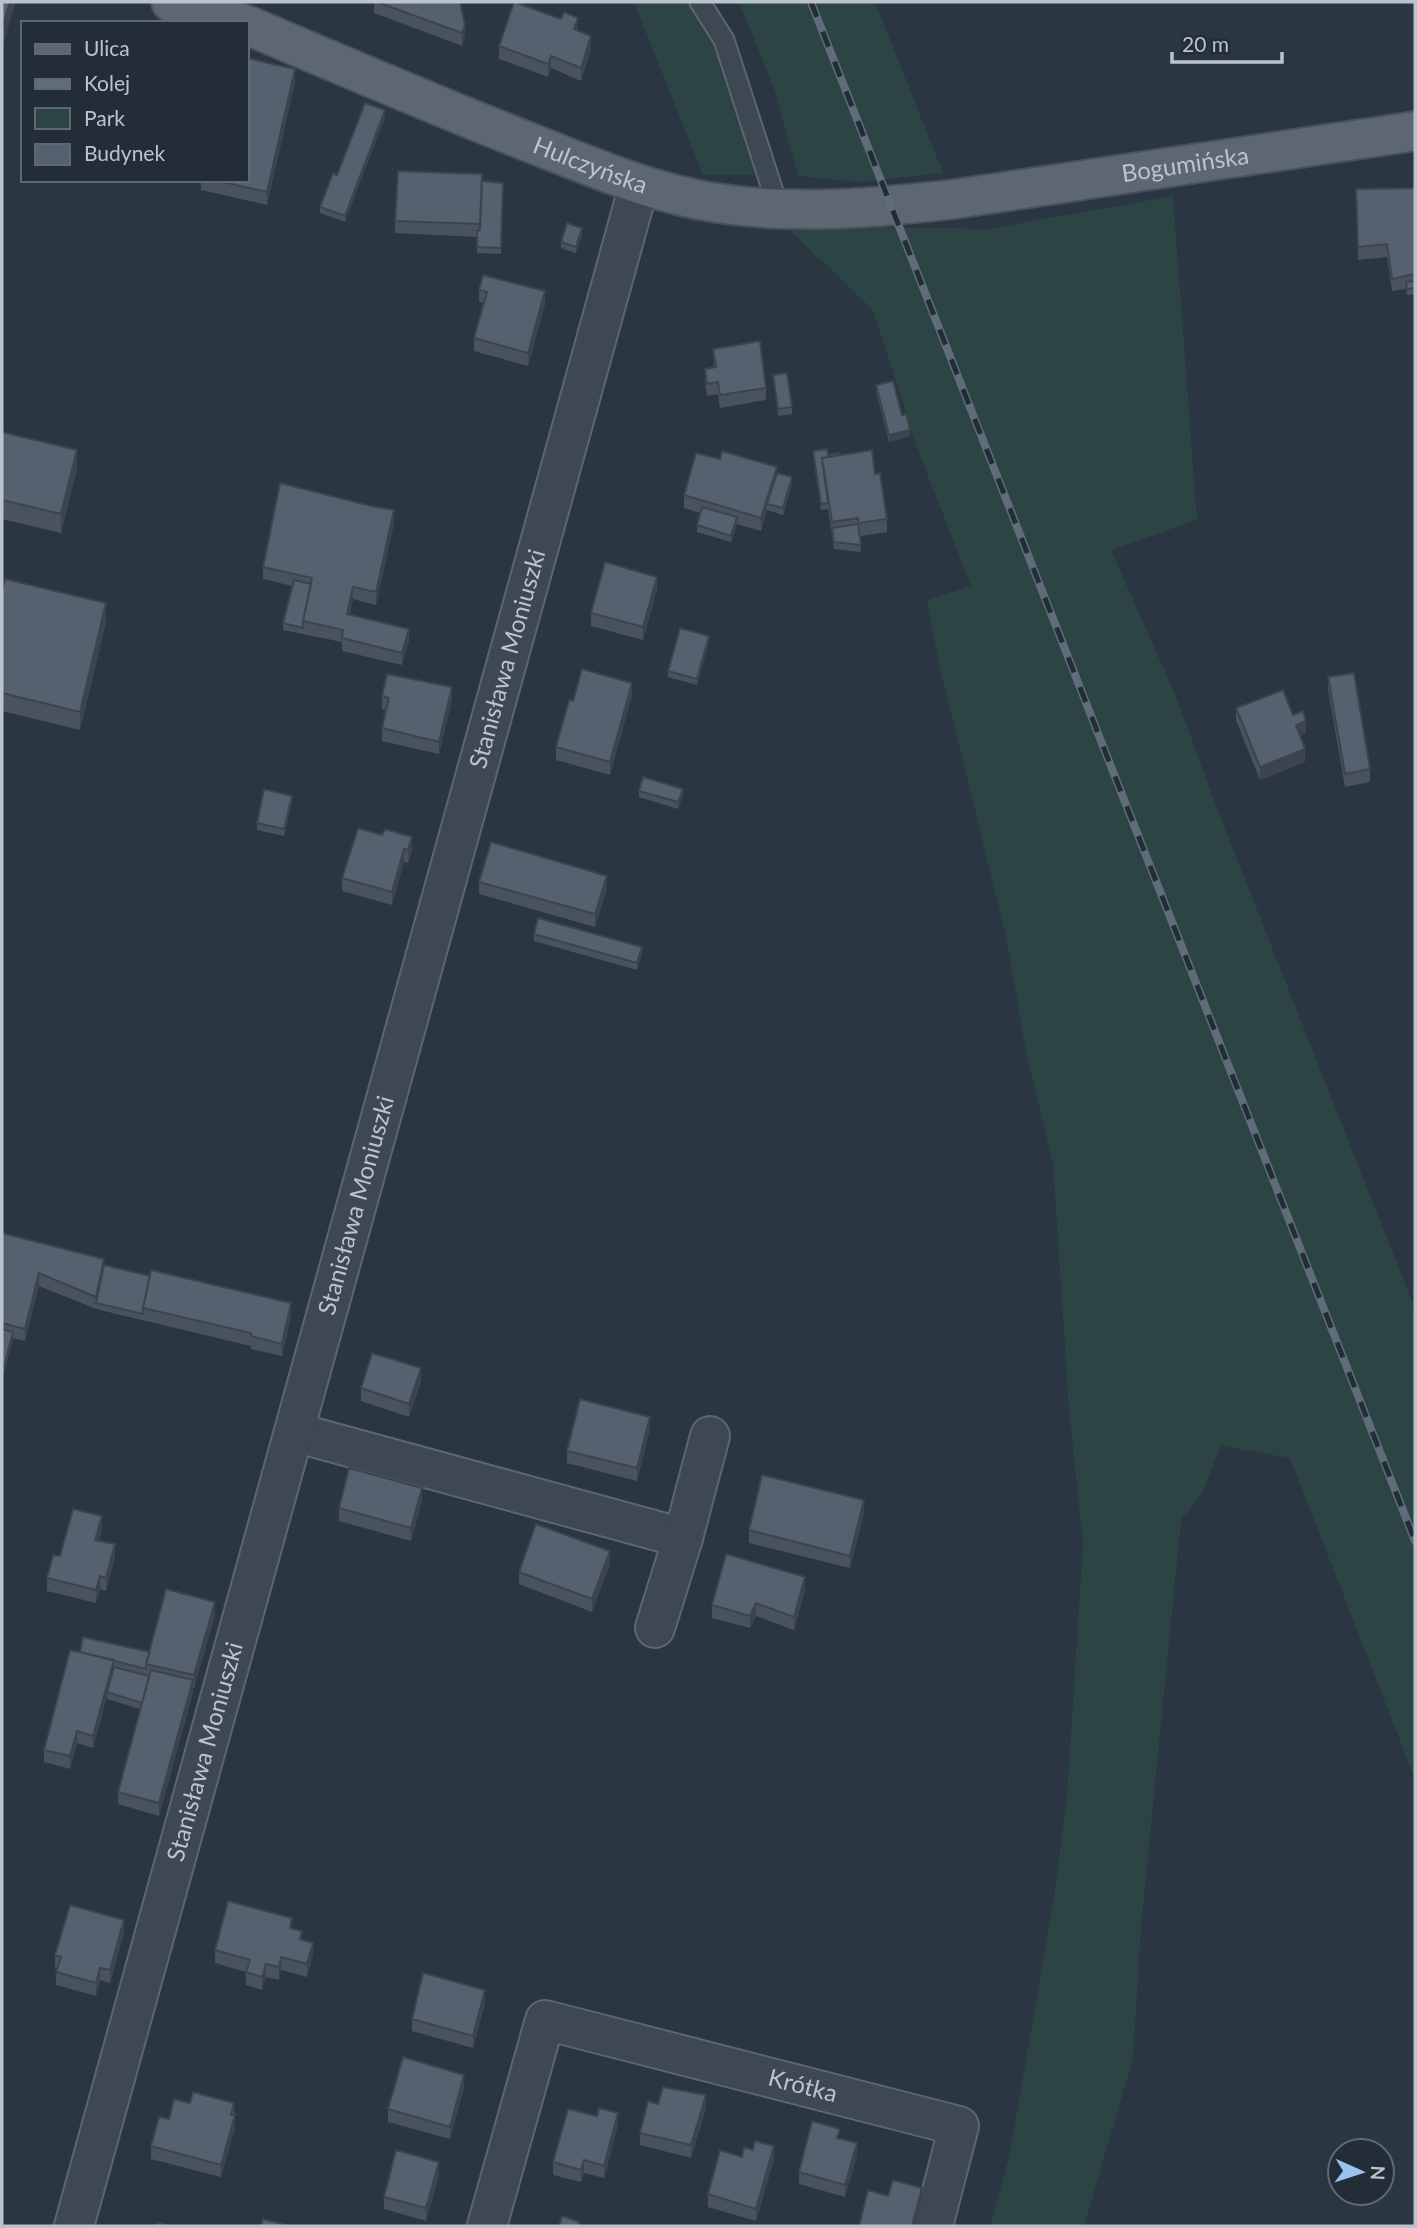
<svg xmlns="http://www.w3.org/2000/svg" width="1417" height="2228" font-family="Lato,sans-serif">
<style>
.green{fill:#2d4444}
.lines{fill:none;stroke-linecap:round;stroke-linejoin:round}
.lane-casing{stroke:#5c6670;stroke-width:23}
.street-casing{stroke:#5c6670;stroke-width:42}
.primary-casing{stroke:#47515c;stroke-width:42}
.lane{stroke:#3e4852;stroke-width:19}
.street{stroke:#3e4852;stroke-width:38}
.primary{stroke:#5c6772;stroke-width:38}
.rail-casing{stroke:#606c79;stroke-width:8}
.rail{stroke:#222d38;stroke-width:5;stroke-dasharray:16;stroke-linecap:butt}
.wall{fill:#49535f}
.shaded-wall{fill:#3c444e}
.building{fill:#55616f;stroke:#3c444e;stroke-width:2}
.labels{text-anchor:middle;stroke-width:6;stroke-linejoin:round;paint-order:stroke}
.street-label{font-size:24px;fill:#bbc3cc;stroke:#222d38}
</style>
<rect width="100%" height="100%" fill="#2a3642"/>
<path class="green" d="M634,2H709L778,175H703Z
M739,2H875L943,173L858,182L798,176L775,91Z
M1173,196L1197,520L1111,550L1175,694L1220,816L1415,1309V1779L1290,1458L1221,1446L1202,1493L1181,1520L1141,1928L1133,2059L1084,2226H990L1010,2153L1054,1897L1067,1796L1083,1544L1069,1410L1053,1163L1026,1052L1007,941L937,655L927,600L971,586L919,453L873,310L784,225L988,229Z"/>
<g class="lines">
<defs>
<path id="lane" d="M700,2L724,40L779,210"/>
<g id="street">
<path d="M294,1432L683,1538"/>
<path d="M655,1628L683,1538L710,1436"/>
<path id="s1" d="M74,2226L639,185"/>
<path id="s2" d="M487,2226L545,2020L959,2126L933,2226"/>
</g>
<g id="primary">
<path d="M171,2L241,23"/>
<path id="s3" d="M247,25C343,66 439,107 536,145C595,168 654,194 717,203C796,215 876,208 955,199L1415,131"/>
</g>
</defs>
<use href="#lane" class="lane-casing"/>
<use href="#street" class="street-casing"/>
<use href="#primary" class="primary-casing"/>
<use href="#lane" class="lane"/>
<use href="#street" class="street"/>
<use href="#primary" class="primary"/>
<defs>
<path id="rail" d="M811,2L1415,1541"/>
</defs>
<use href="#rail" class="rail-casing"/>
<use href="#rail" class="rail"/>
</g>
<path class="wall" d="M374,2H460L465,37L462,46L374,13Z
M578,31L591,49L581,81L551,68L548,77L499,59V46Z
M295,82L267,205L201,190V180H247Z
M385,117L345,222L320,213V207Z
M482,181L503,183L501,254L477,253V237L395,233V221Z
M1415,188V294L1407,295L1406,289L1392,291L1387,257L1358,260L1356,189Z
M582,235L576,253L561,248V242Z
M479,290L545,304L528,366L474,351V338L483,303L479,302Z
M713,349L766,388V400L720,408L718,394L707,396L705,381V369L714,367Z
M773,375L792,407V414L778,416Z
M876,385L902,415L910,436L889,442L876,391Z
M2,432L77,468L61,533L2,519Z
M813,451L828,455H839L875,474L887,519V532L860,536L861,552L834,549L828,509L821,510L813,457Z
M777,473L792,484L783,515L767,510L761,531L737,524L731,542L697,532V525L700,513L684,508V495Z
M394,523L376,605L353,599L350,614L409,641L402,665L342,651V642L283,630V623L292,586L263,579V567Z
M657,589L643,640L591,626V613Z
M2,591L106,622L80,730L2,711Z
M709,642L697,685L668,677V671Z
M1328,677L1370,769V782L1345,787L1328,690Z
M632,695L610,775L556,760V747L573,701Z
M382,696L452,700L439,754L382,741V728L386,710L382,709Z
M1236,708L1293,715L1306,733L1300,736L1305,762L1260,780L1236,720Z
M639,791L683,795L678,809L639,797Z
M292,802L284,836L257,830V823Z
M358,828L412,850L408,863L404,862L392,905L342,891V878Z
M479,882L607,888L595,927L479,894Z
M534,934L642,953L637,970L534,941Z
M2,1233L104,1265L291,1315L282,1356L251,1349V1346L96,1309L39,1286L25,1341L13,1338L2,1381Z
M421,1381L409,1417L361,1401V1388Z
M650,1429L637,1481L567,1463V1451Z
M422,1501L411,1541L339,1521V1508Z
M864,1513L850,1568L749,1543V1530Z
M102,1528L99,1540L115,1557L106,1591L100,1589L96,1603L47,1591V1578L60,1556Z
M610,1564L592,1612L519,1584V1572Z
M805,1590L794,1630L756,1616L750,1628L712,1618V1605Z
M215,1615L194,1688H193V1693L159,1816L118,1804V1792L140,1709L107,1699V1696L93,1748L77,1743L70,1769L44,1762V1750L80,1652H150Z
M292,1928L302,1940L313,1955L307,1977L281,1970L279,1980L266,1977L262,1990L246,1985V1972L215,1963V1950Z
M124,1933L110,1983L100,1980L96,1996L56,1985V1972L58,1969L55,1968V1955Z
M485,2003L473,2048L412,2031V2019Z
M464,2088L450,2139L388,2122V2109Z
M190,2103H234L235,2128L221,2177L151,2159V2146L169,2119Z
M658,2104L706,2108L691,2158L640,2145V2133Z
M618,2125L604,2178L584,2173L581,2182L553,2175V2162Z
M840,2139L857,2156L845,2197L799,2184V2172Z
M742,2157L774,2159L756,2221L708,2207V2194Z
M439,2175L426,2221L384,2209V2197Z"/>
<path class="shaded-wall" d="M10,2H16L2,48V29Z
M578,18V30L574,42V29Z
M465,25V37L462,46V33Z
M591,36V49L581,81V68Z
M551,56V68L548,77V64Z
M295,69V82L267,205V192Z
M385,110V117L345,222V216Z
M582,228V235L576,253V247Z
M545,291V304L528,366V353Z
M910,430V436L889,442V435Z
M77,450V468L61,533V514Z
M777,467V480L767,504V510L761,531V518Z
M792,477V484L783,515V508Z
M394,510V523L376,605V592Z
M737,517V524L731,542V536Z
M657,577V589L643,640V627Z
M353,587V599L347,626V614Z
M106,603V622L80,730V712Z
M409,629V641L402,665V653Z
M709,636V642L697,685V679Z
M632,683V695L610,775V762Z
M452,687V700L439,754V742Z
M1306,721V733L1296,738V725Z
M1305,749V762L1260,780V767Z
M683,789V795L678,809V802Z
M292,796V802L284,836V829Z
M412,837V850L408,863V850Z
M404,849V862L392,905V892Z
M607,876V888L595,927V914Z
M642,947V953L637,970V963Z
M39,1273V1286L25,1341V1329Z
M291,1303V1315L282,1356V1344Z
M13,1332V1338L2,1381V1375Z
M421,1368V1381L409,1417V1404Z
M650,1417V1429L637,1481V1468Z
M422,1488V1501L411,1541V1528Z
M864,1500V1513L850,1568V1556Z
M102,1516V1528L95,1552V1540Z
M115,1544V1557L106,1591V1578Z
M610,1551V1564L592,1612V1599Z
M100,1576V1589L96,1603V1590Z
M805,1577V1590L794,1630V1617Z
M215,1602V1615L194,1688V1675Z
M756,1603V1616L750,1628V1616Z
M114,1660V1673L107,1692V1696L93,1748V1736Z
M193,1680V1693L159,1816V1803Z
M77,1731V1743L70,1769V1756Z
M124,1920V1933L110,1983V1970Z
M313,1943V1955L307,1977V1964Z
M281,1957V1970L279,1980V1967Z
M266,1964V1977L262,1990V1977Z
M100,1968V1980L96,1996V1983Z
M485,1990V2003L473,2048V2036Z
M464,2075V2088L450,2139V2127Z
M706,2095V2108L691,2158V2145Z
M618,2113V2125L604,2178V2166Z
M235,2115V2128L221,2177V2165Z
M857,2143V2156L845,2197V2185Z
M774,2146V2159L756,2221V2209Z
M584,2160V2173L581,2182V2170Z
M439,2162V2175L426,2221V2208Z
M922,2188V2201L916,2226H912Z"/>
<path class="building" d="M2,2H10L2,29Z
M377,2H460L465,25L462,33Z
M514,2L561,19L564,12L578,18L574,29L591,36L581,68L551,56L548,64L499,46Z
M247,58L295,69L267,192L214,180H247Z
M365,103L385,110L345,216L320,207L333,173L337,175Z
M398,171L482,174L480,224L395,221Z
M482,181L503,183L501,248L477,247V231L480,230Z
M1415,188V274L1392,279L1387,244L1358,247L1356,189Z
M567,223L582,228L576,247L561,242Z
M483,275L545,291L528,353L474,338L487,292L479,290Z
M1415,281V288L1407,289L1406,282Z
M760,341L766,388L720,395L718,382L707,384L705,369L716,367L713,349Z
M787,373L792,407L778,409L773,375Z
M893,381L902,415L906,414L910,430L889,435L876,385Z
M2,432L77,450L61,514L2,500Z
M827,449L828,455L839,453V455L822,458L828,503L821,504L813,451Z
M872,450L875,474L880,473L887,519L859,523L858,518L832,522L822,458Z
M722,451L777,467L761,518L684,495L696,453L720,459Z
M777,473L792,477L783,508L767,504Z
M280,483L371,506L394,510L376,592L353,587L347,614L409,629L402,653L342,638L343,630L303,621L312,578L263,567Z
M702,507L737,517L731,536L697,525Z
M858,524L861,545L834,542L832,528Z
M605,562L657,577L643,627L591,613Z
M5,579L106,603L80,712L2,693V591Z
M294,580L311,584L303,621V628L283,623Z
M680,628L709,636L697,679L668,671Z
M582,669L632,683L610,762L556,747L569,700L573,701Z
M1354,673L1370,769L1345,774L1328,677Z
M387,674L452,687L439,742L382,728L389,698L382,696Z
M1283,690L1293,715L1303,711L1306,721L1296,725L1305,749L1260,767L1236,708Z
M643,777L683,789L678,802L639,791Z
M264,789L292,796L284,829L257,823Z
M358,828L382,835L385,829L412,837L408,850L404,849L392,892L342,878Z
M491,842L607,876L595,914L479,882Z
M538,918L642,947L637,963L534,934Z
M2,1233L104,1259L96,1297L39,1273L25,1329L2,1323Z
M104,1265L150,1276L143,1308V1314L96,1303Z
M151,1270L291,1303L282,1344L251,1336V1333L143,1308Z
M2,1329L13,1332L2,1375Z
M372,1353L421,1368L409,1404L361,1388Z
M580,1399L650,1417L637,1468L567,1451Z
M349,1468L422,1488L411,1528L339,1508Z
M762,1475L864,1500L850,1556L749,1530Z
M73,1509L102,1516L95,1540L115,1544L106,1578L100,1576L96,1590L47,1578L53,1555L60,1556Z
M536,1524L610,1551L592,1599L519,1572Z
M726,1554L805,1577L794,1617L756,1603L750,1616L712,1605Z
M166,1589L215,1602L194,1675L146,1664Z
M83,1637L150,1652L146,1664V1669L80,1652Z
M70,1650L114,1660L93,1736L77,1731L70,1756L44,1750Z
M114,1667L149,1676L142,1703L107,1692Z
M151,1670L193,1680L159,1803L118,1792Z
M228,1901L292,1918L290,1928L302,1931L300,1939L313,1943L307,1964L281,1957L279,1967L266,1964L262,1977L246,1972L250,1960L215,1950Z
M70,1905L124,1920L110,1970L100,1968L96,1983L56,1972L61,1957L55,1955Z
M423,1973L485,1990L473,2036L412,2019Z
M403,2057L464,2075L450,2127L388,2109Z
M663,2087L706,2095L691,2145L640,2133L648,2101L658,2104Z
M193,2092L234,2103L231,2115H235L221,2165L151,2146L159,2117L169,2119L174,2099L190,2103Z
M599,2108L618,2113L604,2166L584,2160L581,2170L553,2162L568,2109L597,2116Z
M812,2121L840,2129L837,2138L857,2143L845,2185L799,2172Z
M755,2141L774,2146L756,2209L708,2194L720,2150L742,2157L744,2147L753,2150Z
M396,2150L439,2162L426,2208L384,2197Z
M893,2180L922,2188L912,2226H859L868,2190L888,2196Z
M562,2216L580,2222L578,2226H559Z
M263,2219L290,2226H261Z
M158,2223L170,2226H157Z"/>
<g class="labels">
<g class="street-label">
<text dy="8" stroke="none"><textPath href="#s3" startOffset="371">Hulczyńska</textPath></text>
<text dy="8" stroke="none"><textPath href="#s3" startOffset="975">Bogumińska</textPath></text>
<text dy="8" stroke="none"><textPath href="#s1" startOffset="1626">Stanisława Moniuszki</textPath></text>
<text dy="8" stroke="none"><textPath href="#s1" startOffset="1059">Stanisława Moniuszki</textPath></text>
<text dy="8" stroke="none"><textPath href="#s1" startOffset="492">Stanisława Moniuszki</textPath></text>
<text dy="8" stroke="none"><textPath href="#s2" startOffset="480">Krótka</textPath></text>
</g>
</g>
<rect width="1417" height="2228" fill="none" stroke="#bbc3cc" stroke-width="7"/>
<rect x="21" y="21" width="228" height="161" fill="#222d38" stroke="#5f6973" stroke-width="2"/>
<rect x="35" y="44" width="35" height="10" fill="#5c6772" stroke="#5f6973" stroke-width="2"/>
<text x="84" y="56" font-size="21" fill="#bbc3cc">Ulica</text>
<rect x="35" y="79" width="35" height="10" fill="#606c79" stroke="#5f6973" stroke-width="2"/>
<text x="84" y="91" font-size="21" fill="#bbc3cc">Kolej</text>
<rect x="35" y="108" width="35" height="21" fill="#2d4444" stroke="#5f6973" stroke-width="2"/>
<text x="84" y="126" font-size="21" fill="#bbc3cc">Park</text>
<rect x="35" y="144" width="35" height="21" fill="#55616f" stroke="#5f6973" stroke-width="2"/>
<text x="84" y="161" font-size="21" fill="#bbc3cc">Budynek</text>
<g transform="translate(1361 2172) rotate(93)"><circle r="33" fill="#222d38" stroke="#5f6973" stroke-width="2"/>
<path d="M0-5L12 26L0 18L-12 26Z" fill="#9ac3f2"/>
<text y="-10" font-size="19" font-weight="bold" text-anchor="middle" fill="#bbc3cc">N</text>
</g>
<path d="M1172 52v10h110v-10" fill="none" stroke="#bbc3cc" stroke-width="3.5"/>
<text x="1182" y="52" font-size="21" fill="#bbc3cc" stroke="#222d38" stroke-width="5" paint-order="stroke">20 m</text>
</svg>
